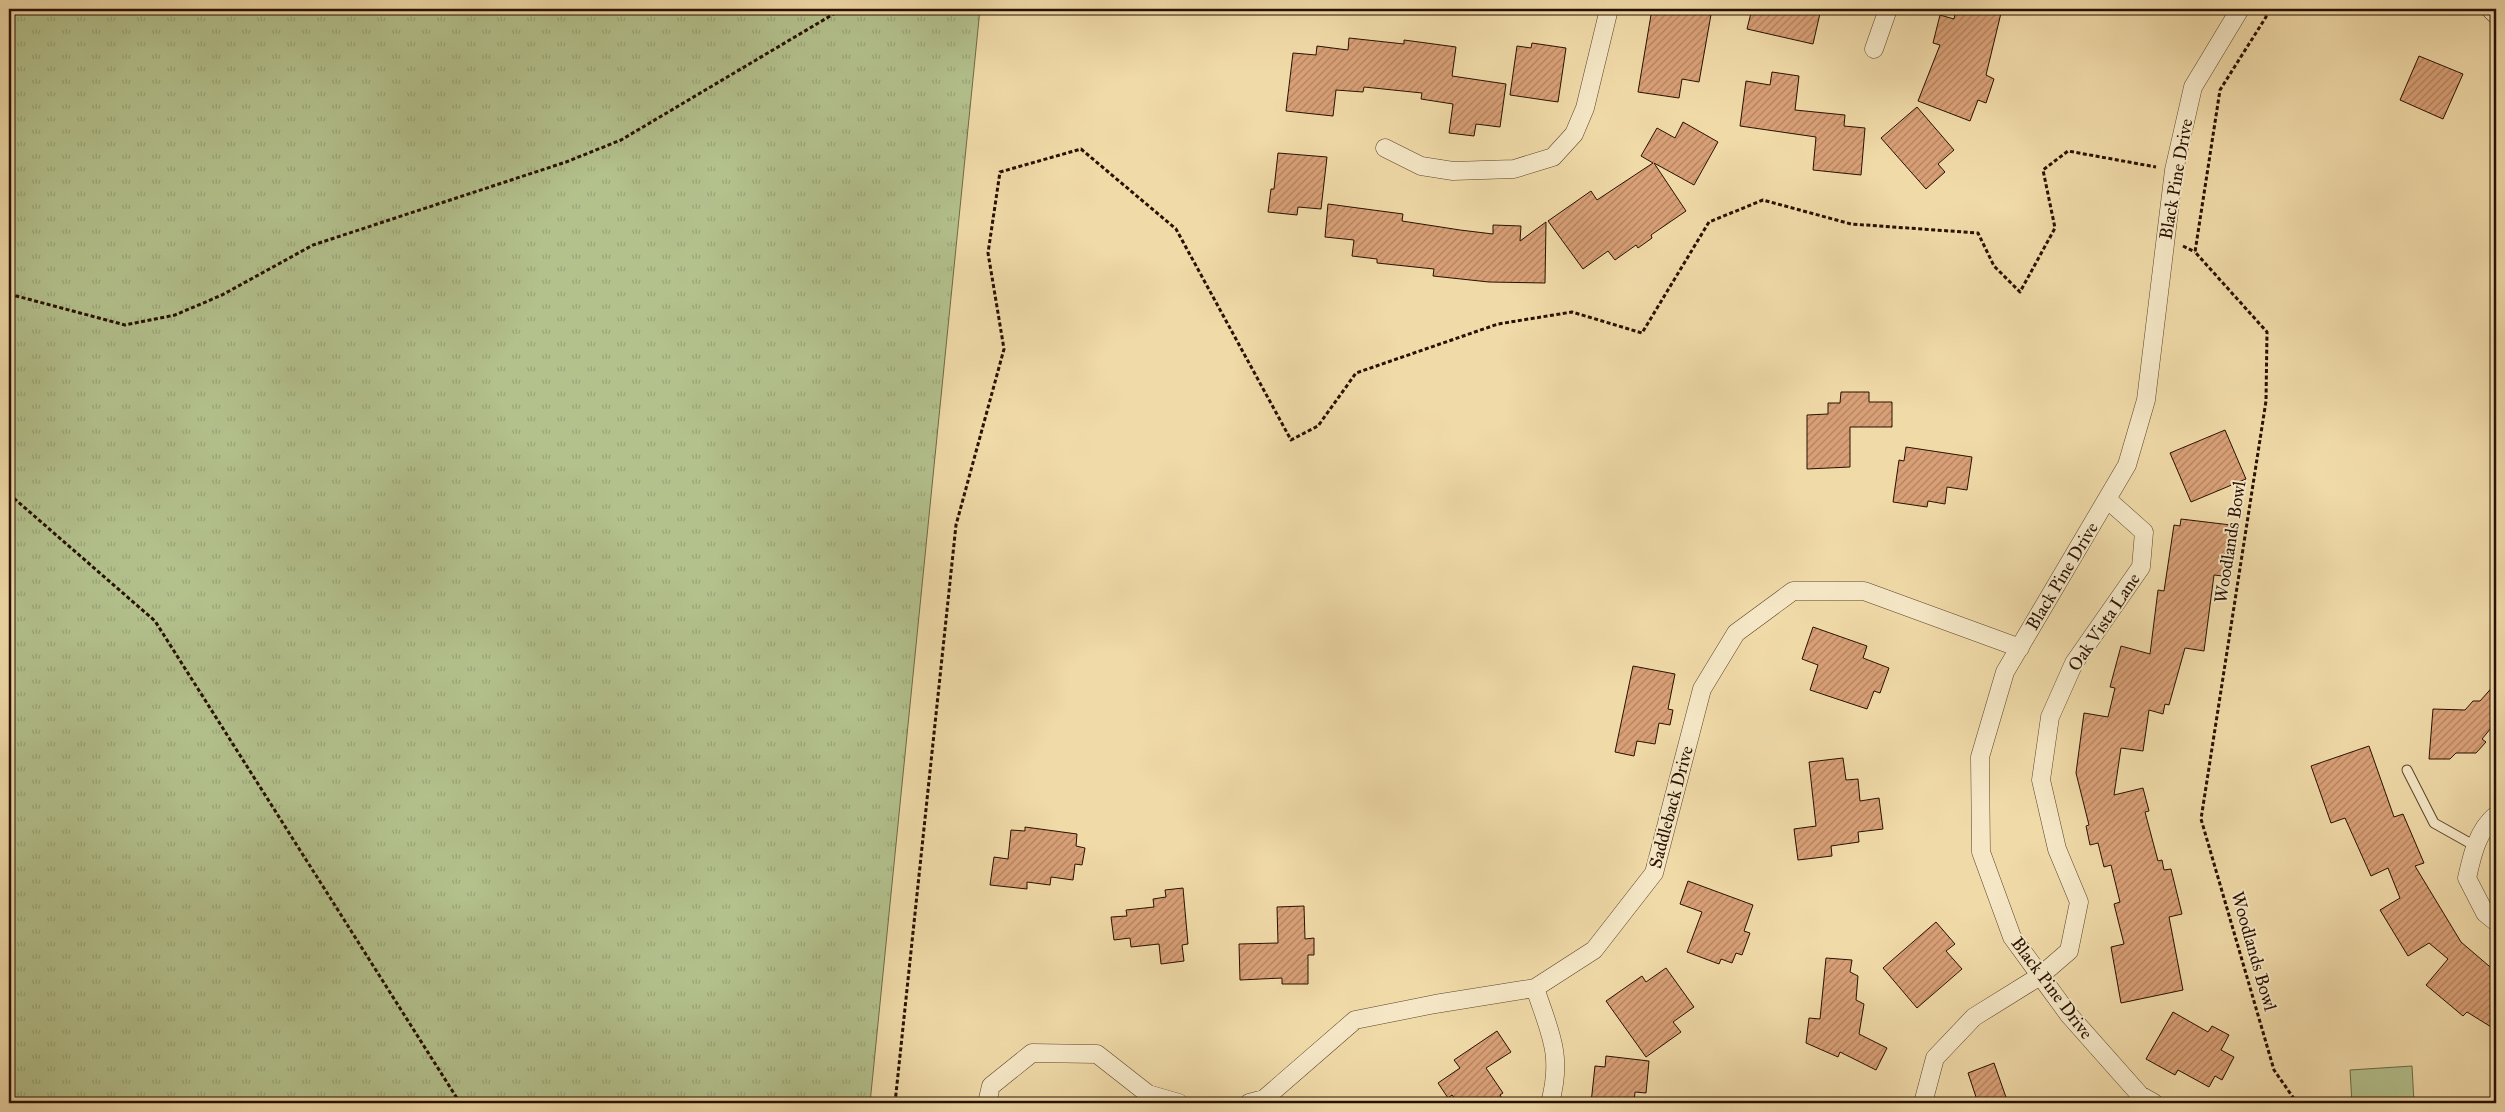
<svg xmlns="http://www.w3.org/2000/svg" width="2505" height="1112" font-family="'IM FELL Great Primer',serif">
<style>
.grass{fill:url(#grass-tufts);stroke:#6e6946}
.garden{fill:#b3c18d;stroke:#6e6946}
.building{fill:url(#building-hatch);stroke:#281100}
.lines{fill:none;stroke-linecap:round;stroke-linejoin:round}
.service-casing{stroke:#5a432a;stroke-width:11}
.minor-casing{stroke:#5a432a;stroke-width:19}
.path{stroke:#281100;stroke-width:3;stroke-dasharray:4 2.5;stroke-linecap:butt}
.service{stroke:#f5e7c6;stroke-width:9}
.minor{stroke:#f5e7c6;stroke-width:18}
.labels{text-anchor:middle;stroke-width:4;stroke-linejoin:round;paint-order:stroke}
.street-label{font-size:18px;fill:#281100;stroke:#f5e7c6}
</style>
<defs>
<pattern id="grass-tufts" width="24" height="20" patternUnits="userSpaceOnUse" patternTransform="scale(1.25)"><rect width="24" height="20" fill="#b3c18d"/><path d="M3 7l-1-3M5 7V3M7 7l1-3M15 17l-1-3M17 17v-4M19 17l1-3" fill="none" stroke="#9aa578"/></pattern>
<pattern id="building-hatch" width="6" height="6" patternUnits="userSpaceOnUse" patternTransform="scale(1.25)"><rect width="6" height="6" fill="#d9a077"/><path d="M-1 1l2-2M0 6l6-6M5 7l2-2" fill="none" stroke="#b0815f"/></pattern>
</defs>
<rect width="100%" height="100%" fill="#f0daa8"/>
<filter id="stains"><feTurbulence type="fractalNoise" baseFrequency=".004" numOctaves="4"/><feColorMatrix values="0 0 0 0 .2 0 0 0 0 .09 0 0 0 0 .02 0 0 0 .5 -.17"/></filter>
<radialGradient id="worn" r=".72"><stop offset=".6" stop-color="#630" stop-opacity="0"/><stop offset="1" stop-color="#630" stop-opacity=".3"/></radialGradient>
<path class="grass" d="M9,9H980L870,1103H9Z"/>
<path class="garden" d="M2412,1066L2414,1103H2352L2350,1070Z"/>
<path class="building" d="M1652,9H1712L1699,82L1682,79L1679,98L1638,92Z
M1752,9H1821L1813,44L1747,29Z
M1956,9H2002L1986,75L1994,79L1986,103L1978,100L1970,121L1918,101L1940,45L1933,43L1940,15L1954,19Z
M1349,38L1404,44V40L1456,47L1452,76L1506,84L1500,127L1476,124L1474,136L1449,133L1453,104L1421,99L1422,93L1364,87L1363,92L1336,90L1333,116L1286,111L1293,53L1316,55L1317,46L1348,50Z
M1532,43L1566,48L1558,102L1510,95L1517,46L1531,48Z
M2419,56L2463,74L2443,119L2400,100Z
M1772,72L1799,76L1795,110L1845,115L1844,126L1865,128L1861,175L1813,170L1816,137L1740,126L1746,81L1770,85Z
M1917,107L1954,150L1938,164L1945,172L1926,189L1881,138Z
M1683,122L1718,142L1694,185L1654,163L1686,211L1651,235L1652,238L1638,248L1636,245L1615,260L1608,251L1583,269L1548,221L1591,191L1597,200L1653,163L1641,156L1657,128L1675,138Z
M1278,153L1327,157L1321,209L1298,207L1297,215L1268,212L1271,189H1274Z
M1328,204L1403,214L1402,221L1460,230L1493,234V225L1521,226L1520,241L1546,222L1545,283L1489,282L1433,276L1434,269L1377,263V259L1352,256L1354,240L1325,237Z
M1841,392H1869V402H1892V427H1850V467L1807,469V415L1828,414V403H1840Z
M2225,430L2246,479L2191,502L2170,453Z
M1906,447L1972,457L1967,490L1947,487L1945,504L1928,501L1927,507L1893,502L1899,460L1904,461Z
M2181,519L2231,525L2223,576L2214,575L2204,651L2185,648L2169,705L2165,704L2163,714L2149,710L2143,751L2121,748L2114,795L2143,788L2149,811L2145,812L2158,861L2162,860L2164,870L2171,869L2182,914L2169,917L2183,990L2121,1003L2111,947L2124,944L2114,904L2120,902L2111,865L2104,867L2098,843L2090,845L2086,826L2089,825L2076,773L2084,713L2108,717L2115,688L2110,687L2121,646L2150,654L2158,590L2164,591L2174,525L2180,526Z
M1813,627L1867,646L1863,658L1889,668L1880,693L1874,691L1867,709L1810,690L1818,665L1802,659Z
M1633,666L1675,674L1668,709L1673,710L1670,725L1659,723L1655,744L1637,741L1634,756L1615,752Z
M2496,683V722L2482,739L2486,742L2476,753H2456L2450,759H2429L2433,709L2465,710L2473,701H2480Z
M2369,746L2394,817L2403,814L2424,863L2415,866L2461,942L2496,972V1030L2467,1012L2463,1016L2426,985L2448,959L2429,943L2408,956L2380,910L2400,898L2388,868L2371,876L2345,818L2331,823L2311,766Z
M1843,758L1846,780L1858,779L1860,801L1879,798L1883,829L1858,832L1859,842L1831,846L1832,856L1798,860L1794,829L1816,826L1809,762Z
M1025,827L1077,834L1076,846L1085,848L1082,865L1075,864L1073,880L1051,877L1050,885L1027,882V889L990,885L994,857L1008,859L1011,830L1025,831Z
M1688,881L1753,905L1744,931L1750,933L1742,955L1736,953L1732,963L1721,959L1719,964L1687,952L1702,912L1680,904Z
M1183,888L1188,944L1182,945L1184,961L1161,964L1159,944L1131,947L1130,938L1114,940L1111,917L1127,916L1126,910L1154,907L1153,899L1166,897L1165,890Z
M1304,906L1305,939L1314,938V955H1308V984H1282V978L1240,980L1239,944L1278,943L1277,907Z
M1936,922L1955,944L1946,951L1962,969L1917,1008L1883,968Z
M1826,958L1852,960L1850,972L1858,976L1856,1000L1864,1004L1859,1034L1887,1048L1876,1070L1840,1052L1838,1057L1806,1043L1809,1018L1820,1019Z
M1666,968L1694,1007L1673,1022L1681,1032L1646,1057L1606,1001L1642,976L1646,982Z
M2173,1012L2208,1032L2212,1026L2229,1035L2221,1050L2234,1057L2222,1080L2215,1076L2209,1087L2178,1070L2175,1075L2146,1059Z
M1497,1031L1511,1052L1486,1068L1503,1093L1500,1095L1505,1103H1458L1452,1095L1448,1098L1438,1083L1460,1068L1454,1060Z
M1606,1056L1649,1061L1646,1093L1635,1092L1634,1103H1591L1595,1066L1605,1067Z
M1994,1063L2008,1103H1978L1968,1073Z"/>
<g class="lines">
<defs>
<path id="service" d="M2407,770L2434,823L2475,846"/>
<path id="minor" d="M2490,9L2496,15
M1874,49L1888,9
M1385,148L1421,166L1453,171L1514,169L1553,157L1574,134L1585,108L1609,9
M2496,815C2477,831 2472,856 2467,878L2485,913L2496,922
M1535,988C1550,1033 1563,1055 1550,1103
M987,1103L991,1086L1032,1053L1097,1054L1148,1094L1179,1103
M1249,1103L1264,1099L1355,1020L1435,1004L1535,988L1594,950L1654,873L1702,689L1736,633L1793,591H1864L2020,648
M1923,1103L1935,1058L1974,1017L2040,976L2069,951L2079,902L2057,849L2041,780L2050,717L2074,663L2141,567L2144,532L2108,500
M2154,1103L2140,1095L2069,1015L2012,937L1981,852L1980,757L2005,672L2127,465L2146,400L2174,170L2193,87L2240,9"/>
</defs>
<use href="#service" class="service-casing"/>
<use href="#minor" class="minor-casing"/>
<path class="path" d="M2267,9L2266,17L2220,90L2195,252L2267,332L2266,401L2201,819L2274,1070L2297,1103
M2183,246L2195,252
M9,294L125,325L175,315L222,295L313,245L566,162L621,140L842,9
M9,494L155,621L460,1103
M895,1103L956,525L1004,349L988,253L1000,172L1081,149L1176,229L1291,440L1318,426L1356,373L1498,324L1572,312L1642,333L1709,222L1763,200L1851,224L1978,233L1994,266L2020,292L2055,228L2043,170L2068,151L2156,167"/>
<use href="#service" class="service"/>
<use href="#minor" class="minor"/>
</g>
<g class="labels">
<g class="street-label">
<text transform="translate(2176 179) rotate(-80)" y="6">Black Pine Drive</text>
<text transform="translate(2230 542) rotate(-81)" y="6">Woodlands Bowl</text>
<text transform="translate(2062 576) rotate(-59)" y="6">Black Pine Drive</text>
<text transform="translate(2104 622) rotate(-56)" y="6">Oak Vista Lane</text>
<text transform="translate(1671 807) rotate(-75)" y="6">Saddleback Drive</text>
<text transform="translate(2254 951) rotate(74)" y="6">Woodlands Bowl</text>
<text transform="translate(2052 988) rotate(53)" y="6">Black Pine Drive</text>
</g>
</g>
<rect width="2505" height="1112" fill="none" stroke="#f0daa8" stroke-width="30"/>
<rect x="10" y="10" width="2485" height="1092" fill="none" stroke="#281100" stroke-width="2.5"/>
<rect x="15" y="15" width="2475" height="1082" fill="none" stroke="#281100"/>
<rect width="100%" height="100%" filter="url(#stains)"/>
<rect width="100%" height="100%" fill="url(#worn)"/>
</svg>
